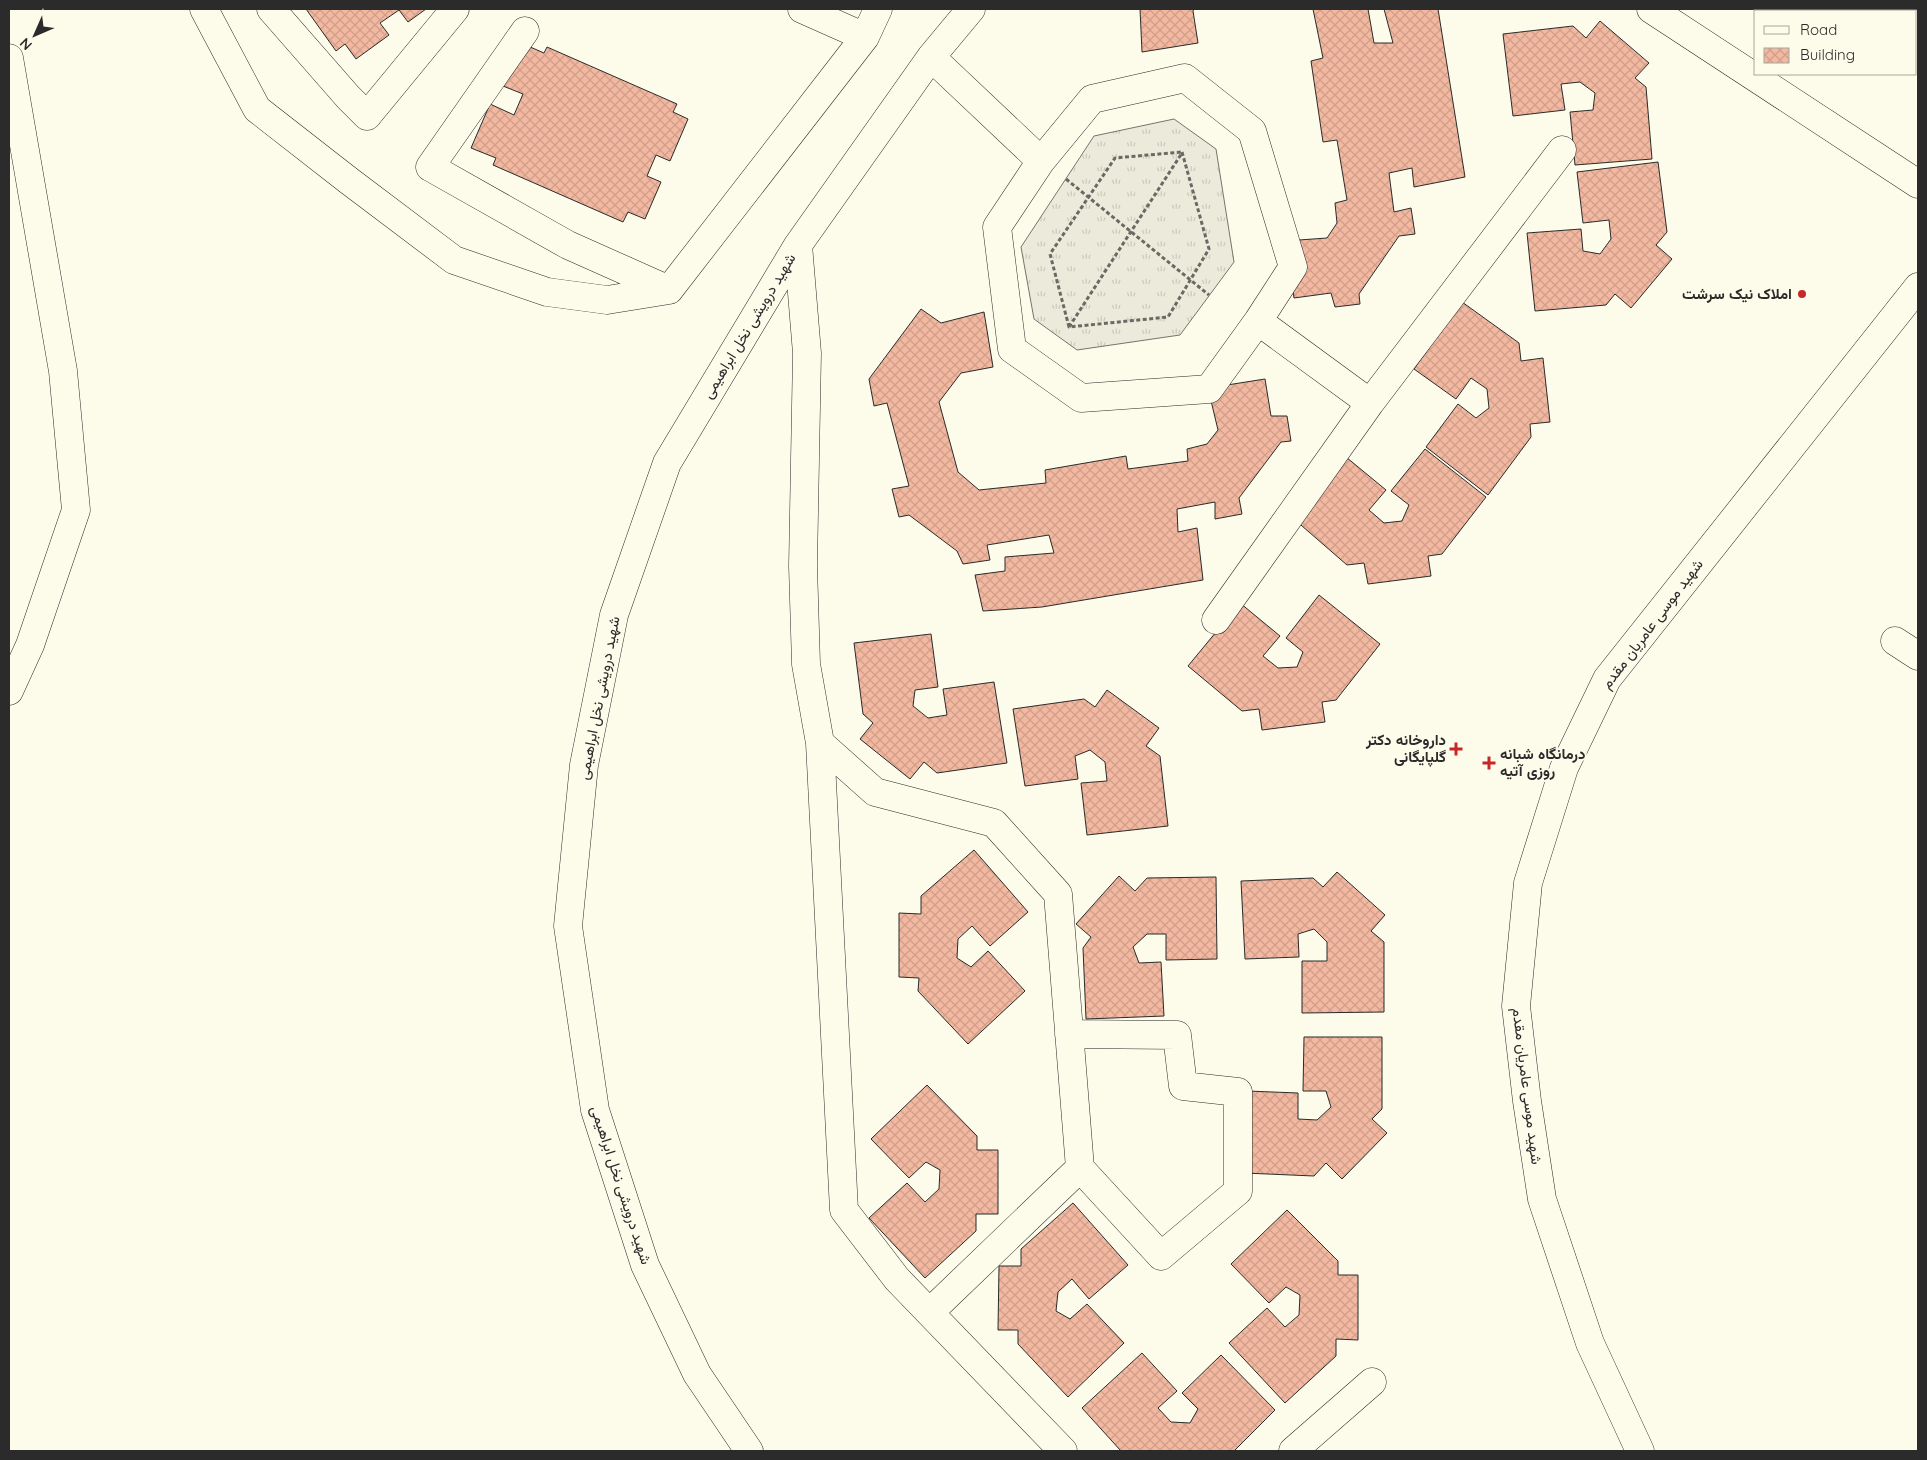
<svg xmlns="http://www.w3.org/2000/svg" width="1927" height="1460" font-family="Quicksand,Vazirmatn,sans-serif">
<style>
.grass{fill:url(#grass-tufts);stroke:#74746e}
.building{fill:url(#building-cross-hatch);stroke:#2b2b2b}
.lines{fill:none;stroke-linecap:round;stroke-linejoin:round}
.minor-casing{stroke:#2b2b2b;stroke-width:29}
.highway-casing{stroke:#2b2b2b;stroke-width:29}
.path{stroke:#6a6964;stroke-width:3;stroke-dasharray:4 2.5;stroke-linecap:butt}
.minor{stroke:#fdfbea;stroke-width:28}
.highway{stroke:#fdfbea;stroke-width:28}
.poi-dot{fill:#c62828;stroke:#fdfbea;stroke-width:2}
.labels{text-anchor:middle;stroke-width:4;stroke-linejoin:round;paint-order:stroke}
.poi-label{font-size:15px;font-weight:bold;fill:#2b2b2b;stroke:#fdfbea;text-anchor:end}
.street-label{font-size:15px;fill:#2b2b2b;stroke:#fdfbea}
</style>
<defs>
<pattern id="grass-tufts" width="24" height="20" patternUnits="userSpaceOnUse" patternTransform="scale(1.25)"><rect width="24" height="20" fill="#ecebdb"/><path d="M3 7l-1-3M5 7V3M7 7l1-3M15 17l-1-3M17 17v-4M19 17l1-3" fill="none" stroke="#cbcabc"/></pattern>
<pattern id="building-cross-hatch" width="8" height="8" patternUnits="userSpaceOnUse" patternTransform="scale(1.25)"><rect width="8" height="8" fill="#f2b8a0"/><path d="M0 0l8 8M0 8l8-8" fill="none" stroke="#d09e8a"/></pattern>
</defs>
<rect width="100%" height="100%" fill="#fdfbea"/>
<path class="grass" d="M1174,119L1216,149L1234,262L1180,335L1077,350L1034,319L1021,247L1094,136Z"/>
<path class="building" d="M306,9H426L408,22L399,10L380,23L389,35L356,59L345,44L336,51Z
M1140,9H1194L1193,11L1198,43L1142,52Z
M1313,9H1368L1374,43H1393L1384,9H1438L1465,177L1414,187L1412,168L1389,173L1394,212L1411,208L1415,234L1399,236L1359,294L1360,304L1335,307L1331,293L1294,298L1285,241L1327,238L1337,223L1335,203L1347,200L1337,140L1323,142L1311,61L1323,58Z
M1600,21L1649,63L1635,78L1646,87L1652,159L1575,165L1570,112L1593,110L1595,93L1580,82L1561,84L1565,110L1513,116L1503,34L1573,26L1586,38Z
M521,43L544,53L547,47L677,104L673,112L688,119L670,161L656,155L647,176L661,182L645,219L628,212L623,222L493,165L496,158L471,148L490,104L514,115L523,94L503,86Z
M1658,162L1667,232L1656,245L1672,259L1631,308L1615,294L1606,305L1535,311L1527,233L1581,229L1583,251L1600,254L1611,239L1609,220L1583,223L1577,172Z
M1462,302L1519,343L1521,361L1543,358L1550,422L1530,424L1531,437L1488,495L1426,447L1458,404L1476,418L1489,408L1487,389L1471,378L1456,399L1414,369Z
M921,309L941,323L984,312L993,367L961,373L939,402L958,472L979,490L1046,483L1045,470L1126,456L1128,469L1188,461L1187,449L1207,444L1218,430L1208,388L1265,379L1271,416H1287L1291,441L1281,442L1239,498L1242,514L1215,519V502L1177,509L1178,532L1197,528L1203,580L1042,607L983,611L975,575L1005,571V557L1054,553L1049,535L987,545L990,560L963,564L957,551L909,515L899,517L892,489L909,486L887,403L874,406L869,379Z
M1425,449L1486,497L1442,554L1428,556L1431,576L1368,584L1364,563L1347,565L1294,519L1346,457L1386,490L1369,510L1384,523L1402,521L1409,505L1391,491Z
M1319,595L1380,644L1336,700L1322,702L1325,722L1262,730L1259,709L1242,711L1188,666L1240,603L1280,636L1263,656L1278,668L1297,667L1303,652L1286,638Z
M931,634L938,687L915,690L913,706L928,718L947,715L943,689L994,682L1007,763L937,773L924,762L910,779L860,739L873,723L863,714L854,643Z
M1107,690L1159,728L1146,746L1160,756L1168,826L1087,835L1081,783L1107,781L1105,762L1090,750L1075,756L1078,779L1025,786L1013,709L1084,699L1095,707Z
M974,850L1028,912L990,946L972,926L958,939L957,958L971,967L988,951L1025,991L968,1044L918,991L919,978L899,977V913L921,914V896Z
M1337,872L1385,915L1371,931L1384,942V1012L1302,1013V961H1327V942L1314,929L1298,934L1299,957L1245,959L1241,881L1313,878L1323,887Z
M1119,876L1135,891L1147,878L1216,877L1217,959L1166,960V934H1147L1133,947L1139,963L1161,962L1164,1016L1086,1019L1083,948L1091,937L1076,924Z
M1304,1037H1382V1109L1372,1119L1387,1133L1342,1179L1326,1163L1314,1176L1244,1173L1247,1091L1298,1093V1119L1317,1120L1331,1107L1326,1091H1303Z
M927,1085L977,1136V1150H998V1214H976V1231L925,1278L869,1218L907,1183L925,1202L939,1189L940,1170L926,1162L909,1178L871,1139Z
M1073,1203L1128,1265L1089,1299L1072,1279L1058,1292L1056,1311L1070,1319L1087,1304L1124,1343L1068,1397L1018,1344V1330H998L999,1266H1021V1249Z
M1287,1210L1338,1261V1275H1358V1340L1336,1339V1356L1285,1403L1229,1343L1267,1308L1285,1327L1299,1315L1300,1295L1286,1287L1269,1303L1231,1264Z
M1142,1353L1177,1391L1158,1408L1171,1422L1190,1423L1198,1409L1182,1393L1221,1355L1275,1410L1234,1451H1121L1082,1408Z"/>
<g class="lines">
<defs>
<path id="minor" d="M204,9L257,109L348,180L454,260L547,292L607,300L669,290L865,37L878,9
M271,9L348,97L367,116L455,9
M802,9L865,37
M1651,9L1918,184
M525,31L430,167L568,245L669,290
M931,57L1041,161
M1185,78L1252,131L1293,267L1258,321L1209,389L1081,398L1012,349L997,227L1041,161L1092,99Z
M798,245L807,353L803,566L806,664L820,743L875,792L994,823L1058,894L1080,1168L1161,1256L1238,1191V1092L1183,1086L1177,1035L1069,1034
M1258,321L1370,403
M1216,620L1370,403L1562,150
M1895,641L1918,656
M820,743L844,1210L897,1279L1063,1451
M930,1312L1080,1168
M749,1451L697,1374L645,1265L595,1110L568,926L584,765L614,615L667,463L798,245L931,57L971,9
M1293,1451L1372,1382
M1640,1451L1590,1343L1542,1199L1527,1101L1516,1006L1528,883L1564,768L1607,679L1918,287"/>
<path id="highway" d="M9,58L63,371L76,510L30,645L9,691"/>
</defs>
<use href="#minor" class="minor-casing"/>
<use href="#highway" class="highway-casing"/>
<path class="path" d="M1182,152L1209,249L1168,317L1069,327L1050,254L1115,158Z
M1066,179L1209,295
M1069,327L1182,153"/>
<use href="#minor" class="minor"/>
<use href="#highway" class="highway"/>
</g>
<g class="poi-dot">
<circle cx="1802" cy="294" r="5"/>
<path d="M1453.5 741.5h5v5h5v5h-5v5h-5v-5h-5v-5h5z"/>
<path d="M1486.5 755.5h5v5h5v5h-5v5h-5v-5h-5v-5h5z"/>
</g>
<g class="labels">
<g class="poi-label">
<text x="1792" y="299">املاک نیک سرشت</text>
<text x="1446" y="745">داروخانه دکتر<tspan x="1446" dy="17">گلپایگانی</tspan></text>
<text x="1500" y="759" text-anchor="start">درمانگاه شبانه<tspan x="1500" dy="17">روزی آتیه</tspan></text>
</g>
<g class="street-label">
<text transform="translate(749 326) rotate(-59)" y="5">شهید درویشی نخل ابراهیمی</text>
<text transform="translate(1652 624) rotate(-53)" y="5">شهید موسی عامریان مقدم</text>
<text transform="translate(599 698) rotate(-79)" y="5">شهید درویشی نخل ابراهیمی</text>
<text transform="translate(1527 1086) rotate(83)" y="5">شهید موسی عامریان مقدم</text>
<text transform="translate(621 1185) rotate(72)" y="5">شهید درویشی نخل ابراهیمی</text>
</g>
</g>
<rect width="1927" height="1460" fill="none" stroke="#2b2b2b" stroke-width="20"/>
<rect x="1754" y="10" width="162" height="65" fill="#fdfbea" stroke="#a9a89e"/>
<rect x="1764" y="26" width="25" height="8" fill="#fdfbea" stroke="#a9a89e"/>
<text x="1800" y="35" font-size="15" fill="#2b2b2b">Road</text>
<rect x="1764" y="48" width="25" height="15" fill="url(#building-cross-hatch)" stroke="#a9a89e"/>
<text x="1800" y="60" font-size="15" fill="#2b2b2b">Building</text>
<g transform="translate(35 35) rotate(225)" stroke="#fdfbea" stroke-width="4" paint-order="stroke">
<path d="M0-4L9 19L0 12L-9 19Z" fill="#2b2b2b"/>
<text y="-8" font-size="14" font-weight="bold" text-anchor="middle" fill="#2b2b2b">N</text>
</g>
</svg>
